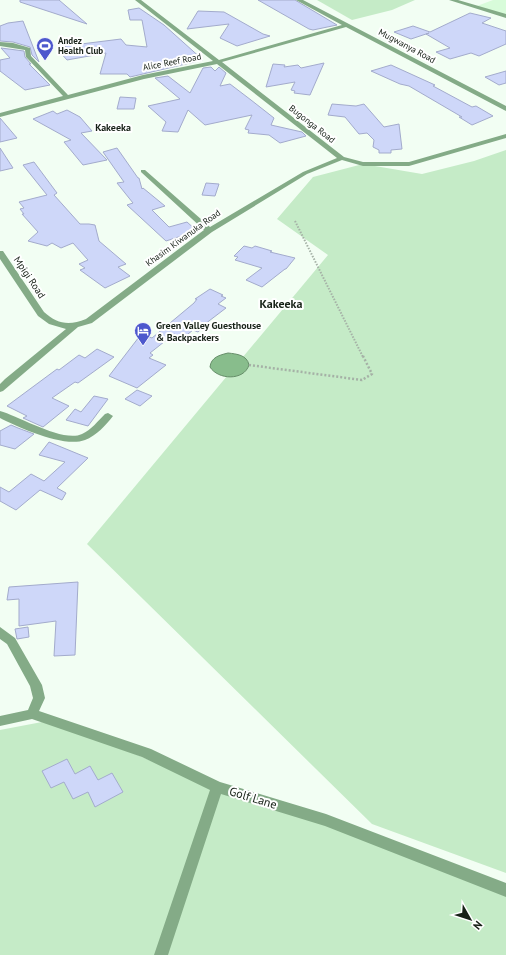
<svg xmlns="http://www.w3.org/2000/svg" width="506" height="955" font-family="'PT Sans',sans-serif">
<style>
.built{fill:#d8fcda}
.green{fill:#c5ebc7}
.water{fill:#88bd8c;stroke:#668e69}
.building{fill:#ced7f9;stroke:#a3abcc}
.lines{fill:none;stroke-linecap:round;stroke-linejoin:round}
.path-far1{stroke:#a5b1a6;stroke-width:2;stroke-dasharray:1.5 1.5;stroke-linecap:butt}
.path{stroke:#a5b1a6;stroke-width:2.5;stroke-dasharray:2 2;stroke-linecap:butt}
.minor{fill:#84ab87;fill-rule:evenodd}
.labels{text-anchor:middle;stroke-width:4;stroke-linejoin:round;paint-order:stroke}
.far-poi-label{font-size:9px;font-weight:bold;fill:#172117;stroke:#fff;text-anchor:start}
.far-street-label{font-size:9px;fill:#172117;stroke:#fff}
.far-quarter-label{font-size:10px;font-weight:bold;fill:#172117;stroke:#fff}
.street-label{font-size:10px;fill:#172117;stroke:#fff}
.poi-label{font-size:10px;font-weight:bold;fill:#172117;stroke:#fff;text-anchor:start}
.quarter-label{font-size:12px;font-weight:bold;fill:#172117;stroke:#fff}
.near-street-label{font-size:12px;fill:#172117;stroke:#fff}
</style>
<rect width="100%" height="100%" fill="#f2fef3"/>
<path class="built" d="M493,0H506V15L477,6Z"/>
<path class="green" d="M317,0H415L392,10L352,20Z
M506,150V873L372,824L87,544L328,255L277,219L313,177L363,164L422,174L474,161Z
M42,722L91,735L221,791L348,831L506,895V955H0V730Z"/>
<path class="water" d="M228,353C237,354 247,355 249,365C244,381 218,380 210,367C211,357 220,355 228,353Z"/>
<path class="building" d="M20,0H59L87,24L20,2Z
M258,0H295L337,25L313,30L309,29Z
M139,8L164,25L203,60L130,77L127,74H100L106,53L67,60L58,50L67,48L65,46L121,39L126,45L147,47L142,20H130L128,10Z
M198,11L224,12L263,34L270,36L237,46L220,38L229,24L187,29Z
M470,13L491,18L482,23L506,31V44L479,56L471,53L450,59L436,52L450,48L426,34L429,33L411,39L394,32L413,26L430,32Z
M23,21L39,62L32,55L30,47L13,42L0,41V26L8,23Z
M1,48L24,51L25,57L31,64H29L50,85L25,90L0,71V60L10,58Z
M324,63L310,95L294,93L295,91L291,90L295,82L266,87L273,64L285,65L284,67L298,65L301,68Z
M391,65L435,85L433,86L472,107L476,106L493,116L472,125L459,117H462L409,86L400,84L371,71Z
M211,67L215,71L219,67L226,73L220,86L230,84L251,100L274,118L271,125L302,132L306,136L280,143L269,135L248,133L249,130L245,129L252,115L205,125L188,110L178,132L162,131L166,122L148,106L180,99L155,78L168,76L190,93L203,68Z
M506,71V83L499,85L485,77Z
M120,97L136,98L134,109H117Z
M332,104L356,106L364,104L384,127L399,124L402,149L391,150V153H379V150L373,147L374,140L367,133L359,134L345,117L328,115Z
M67,110L80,117L92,131L81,133L107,160L83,165L64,142L71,140L33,119L53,111L57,114Z
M0,118L17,138L0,142Z
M0,148L13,168L0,171Z
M117,148L138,178H139L142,189L143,188L165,206L152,210L169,227L187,222L197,231L166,241L127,205L133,203L117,183L124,182L103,152Z
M34,162L57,193L54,195L80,224H89L95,225L99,241L126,264L118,267L130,276L105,288L80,270L85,268L79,264L88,260L73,243L61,248L52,243L47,246L28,241L38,232L22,214H24L20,209L24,208L19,202L47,195L23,165Z
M206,183L219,184L215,196L202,195Z
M244,246L252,248L255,246L272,251L270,252L295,258L286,269H285L262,287L246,280L262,268L235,260L238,257L234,256Z
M210,289L223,295L221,296L226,298L218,304L226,308L205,324H207L198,332L193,330L183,338L174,334L150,353L153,355L149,358L166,365L137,388L109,376L139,337L143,338L147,336L152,338L194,303L197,299H195Z
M97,349L114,357L78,383L75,382L52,398L69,406L43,427L23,418L27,416L7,406L57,369L59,370L79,355L85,358Z
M137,390L152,396L140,406L125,399Z
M94,396L108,399L88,426L66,420L75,409L81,412Z
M11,425L18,428L34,434L15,449L0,445V431Z
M49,442L88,458L57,488L66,493L62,500L40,490L16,510L0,501V487L9,492L31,474L44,481L65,462L39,455Z
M78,582L75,655L54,656L56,621L19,626V599L7,600L9,587Z
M28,627L29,637L17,639L15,629Z
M67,759L75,774L90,766L98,780L112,773L123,792L95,807L88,792L73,799L64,782L51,788L42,771Z"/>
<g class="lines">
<path class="path-far1" d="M295,221L363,357"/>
<path class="path" d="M249,365L362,380L372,374L363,356"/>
<path class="minor" d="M135,0H141L219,60L342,25L296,0H303L506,106V111L504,110L346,27L222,62L344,157L363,162H409L506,134V138L409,166H363L342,160L307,174L212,232L92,323L78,327L3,391L0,392V384L5,379L66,329L49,324L38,316L0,259V251H3L44,312C57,324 69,326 86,319L204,230L141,172V170H145L210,227L303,172L337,158L217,64L144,79L0,117V113L63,96L26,57L25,50L0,46V42L13,43L30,48L31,56L68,95L143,75L213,61Z
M449,0H458L506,14V18Z
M0,411C19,416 63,443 82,434C91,430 98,421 105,414L108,413L113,416C106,425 96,436 85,440C64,448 20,428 0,418Z
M0,627L15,638L42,685L45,698L39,711L151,749L220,782L326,814L506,883V897L325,826L221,794L168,955H154L210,790L142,757L32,719L0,726V716L28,710L33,698L30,686L7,644L0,639Z"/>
</g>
<defs>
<symbol id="stadium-pin" viewBox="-11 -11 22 30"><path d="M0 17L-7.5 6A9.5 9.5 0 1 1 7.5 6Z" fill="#4d58cd" stroke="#fff"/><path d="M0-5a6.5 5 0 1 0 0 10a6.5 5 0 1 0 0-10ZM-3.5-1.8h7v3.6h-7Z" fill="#fff"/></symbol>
<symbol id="hotel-pin" viewBox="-11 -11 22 30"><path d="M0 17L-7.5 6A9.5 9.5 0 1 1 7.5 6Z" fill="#4d58cd" stroke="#fff"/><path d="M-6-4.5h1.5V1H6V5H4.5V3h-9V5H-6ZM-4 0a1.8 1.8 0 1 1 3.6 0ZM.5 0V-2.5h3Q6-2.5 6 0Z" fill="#fff"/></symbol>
</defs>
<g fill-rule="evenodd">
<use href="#stadium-pin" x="35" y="36" width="20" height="27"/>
<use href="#hotel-pin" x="133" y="321" width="20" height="27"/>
</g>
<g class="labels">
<g class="far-poi-label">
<text x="58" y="44">Andez<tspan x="58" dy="10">Health Club</tspan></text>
</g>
<g class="far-street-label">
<text transform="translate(407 46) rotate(28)" y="3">Mugwanya Road</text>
<text transform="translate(172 62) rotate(-11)" y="3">Alice Reef Road</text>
<text transform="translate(312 124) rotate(38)" y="3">Bugonga Road</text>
<text transform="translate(183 238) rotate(-36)" y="3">Khasim Kiwanuka Road</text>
</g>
<g class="far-quarter-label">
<text x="113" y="131">Kakeeka</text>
</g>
<g class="street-label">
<text transform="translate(30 277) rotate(56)" y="4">Mpigi Road</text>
</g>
<g class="poi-label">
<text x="156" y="329">Green Valley Guesthouse<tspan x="156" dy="12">&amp; Backpackers</tspan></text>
</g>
<g class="quarter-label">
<text x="281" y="308">Kakeeka</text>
</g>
<g class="near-street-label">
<text transform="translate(253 798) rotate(17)" y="4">Golf Lane</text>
</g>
</g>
<g transform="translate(470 919) rotate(129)" stroke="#ffffff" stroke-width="3" paint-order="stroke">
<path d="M0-3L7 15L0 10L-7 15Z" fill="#172117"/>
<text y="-6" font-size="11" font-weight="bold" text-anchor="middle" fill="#172117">N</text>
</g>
</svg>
